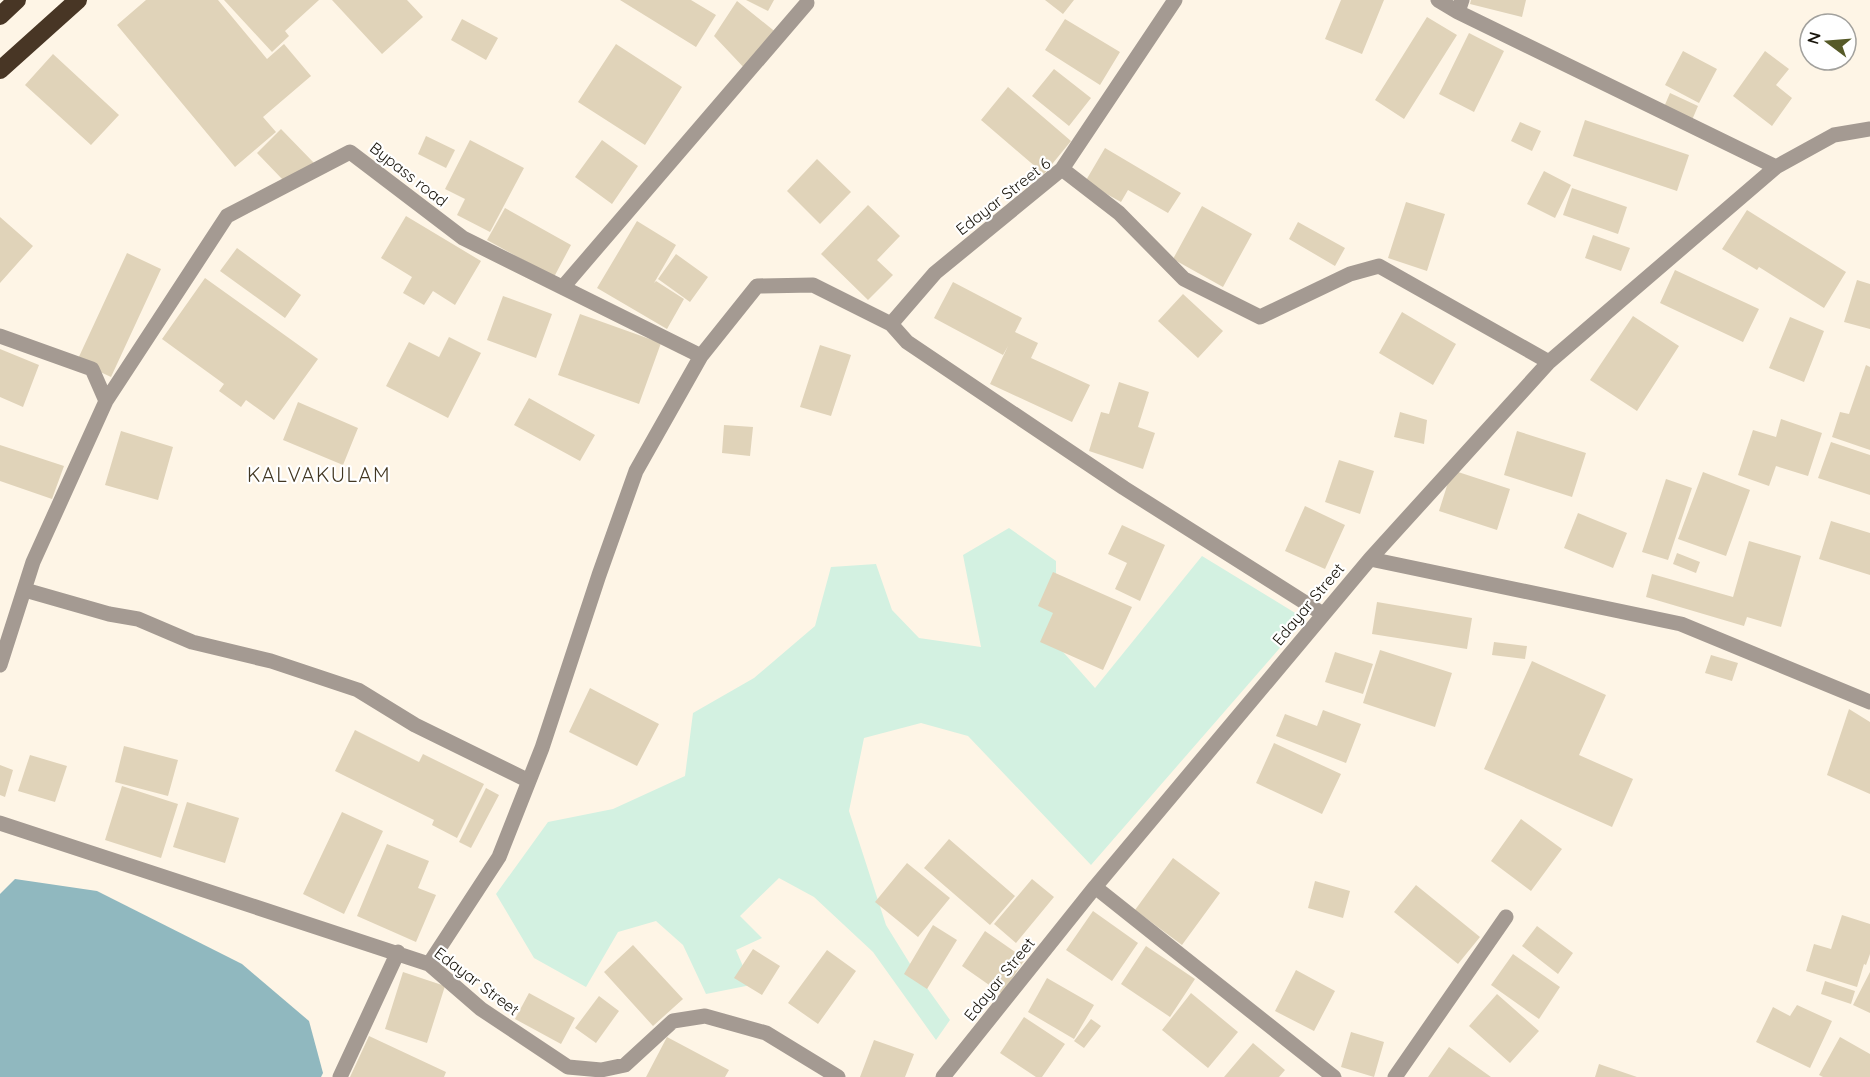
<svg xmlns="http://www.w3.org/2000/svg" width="1870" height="1077" font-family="Quicksand,sans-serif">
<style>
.green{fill:#d3f1e1}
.water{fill:#90b8bf}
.building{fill:#e0d3b9}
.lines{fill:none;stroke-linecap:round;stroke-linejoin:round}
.minor{stroke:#a49a92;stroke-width:15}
.highway{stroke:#483625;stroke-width:18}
.labels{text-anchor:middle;stroke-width:4.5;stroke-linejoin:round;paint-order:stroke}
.street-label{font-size:16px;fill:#17130a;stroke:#fff}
.quarter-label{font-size:20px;letter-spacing:1.5px;fill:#423722;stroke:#fff}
</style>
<rect width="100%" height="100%" fill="#fef5e6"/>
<path class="green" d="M1009,528L1056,561V644L1095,688L1202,556L1305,619L1091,865L968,736L921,723L864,738L849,811L886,925L912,967L950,1020L936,1040L873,952L814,897L779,878L740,916L762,938L736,950L751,985L706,994L683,945L656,921L618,932L586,987L534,958L496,894L548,822L613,809L685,776L693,713L754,678L815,626L831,567L876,564L892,610L919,638L981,647L963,555Z"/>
<path class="water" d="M15,879L97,891L242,964L309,1021L323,1073L321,1077H0V894Z"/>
<path class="building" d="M146,0H218L267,59L284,44L311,76L263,117L276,132L235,167L117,25Z
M224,0H319L285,31L289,36L272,52Z
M332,0H407L423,17L382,54Z
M620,0H691L716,15L696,47Z
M746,0H774L768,11Z
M1045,0H1074L1063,14Z
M1341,0H1384L1362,54L1325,39Z
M1471,0H1526L1522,17L1470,4Z
M737,1L778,34L748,72L714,36Z
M1427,17L1457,35L1404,119L1375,100Z
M462,19L498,38L486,60L451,40Z
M1065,19L1120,52L1100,85L1045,50Z
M1469,33L1504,51L1474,112L1439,94Z
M616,44L682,87L645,145L578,102Z
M1683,51L1717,69L1699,103L1665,85Z
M1765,51L1789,69L1776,85L1792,98L1772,126L1733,96Z
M53,54L119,115L91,145L25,85Z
M1054,69L1091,98L1069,126L1032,96Z
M1008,87L1071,141L1044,174L981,120Z
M1670,93L1698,106L1692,120L1664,107Z
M1585,120L1689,155L1677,191L1573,156Z
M1520,122L1541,131L1532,151L1511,141Z
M281,129L315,164L284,181L257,153Z
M426,136L455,150L446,168L418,154Z
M470,140L524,168L490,232L457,215L465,199L445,189Z
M602,140L638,166L612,204L575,177Z
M1105,148L1181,193L1168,213L1128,190L1121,202L1085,182Z
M817,159L851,192L820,224L787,191Z
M1544,171L1571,185L1555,218L1527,204Z
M1572,188L1627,207L1618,234L1563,215Z
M1406,202L1445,214L1427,271L1388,258Z
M868,205L900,236L877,260L893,275L868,300L821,254Z
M1202,206L1252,234L1223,287L1173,259Z
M505,208L571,245L554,277L487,240Z
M1747,210L1846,272L1824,308L1759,267L1757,270L1722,249Z
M406,216L481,261L455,305L433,291L424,305L403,293L412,277L381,258Z
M0,217L33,246L0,283Z
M637,221L676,245L654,283L656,281L684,299L667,329L597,288Z
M1298,222L1345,248L1335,266L1289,239Z
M1593,235L1630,248L1621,271L1585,258Z
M237,248L301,295L285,318L220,271Z
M127,253L161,269L111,377L77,361Z
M676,254L708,277L690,302L658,279Z
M1675,270L1759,309L1743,342L1660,303Z
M205,278L318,359L274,420L246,400L241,407L219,391L224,384L162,339Z
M1857,280L1870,284V329L1844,322Z
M953,282L1022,318L1015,332L1038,343L1031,358L1090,385L1072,422L990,384L1008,346L1003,355L934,318Z
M1183,294L1223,331L1198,358L1158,321Z
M503,296L552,314L536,358L487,340Z
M1402,312L1456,344L1433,385L1379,353Z
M580,314L661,343L639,404L558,375Z
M1633,316L1679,346L1637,411L1590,380Z
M1790,317L1824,331L1804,382L1769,368Z
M449,337L481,353L448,418L386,386L409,342L439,357Z
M820,345L851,355L831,416L800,407Z
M0,349L39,365L23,407L0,397Z
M1866,365L1870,367V450L1832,437L1840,412L1849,414Z
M1119,382L1149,392L1138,427L1155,433L1143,469L1089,451L1101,412L1109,414Z
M529,398L595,435L580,461L514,425Z
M298,402L358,428L343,465L283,440Z
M1400,412L1427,420L1424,444L1394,437Z
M1781,419L1822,433L1808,476L1776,466L1769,486L1738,475L1753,430L1776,437Z
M724,425L753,427L750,456L722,453Z
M121,431L173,447L158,500L105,485Z
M1517,431L1586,453L1572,497L1504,475Z
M1831,442L1870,455V495L1818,478Z
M0,445L64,466L52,499L0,481Z
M1339,460L1374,471L1360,514L1325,502Z
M1452,470L1510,489L1497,530L1439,511Z
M1703,472L1750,490L1726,556L1678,539Z
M1666,479L1692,488L1668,560L1642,552Z
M1305,506L1345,525L1325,569L1285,551Z
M1578,513L1627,533L1613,568L1564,548Z
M1831,521L1870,533V575L1819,559Z
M1122,525L1165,545L1140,601L1115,589L1127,563L1108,554Z
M1749,541L1801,556L1781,627L1747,617L1744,626L1646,597L1652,574L1733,597Z
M1677,553L1700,562L1696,573L1673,564Z
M1053,572L1132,607L1103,670L1040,642L1053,613L1038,606Z
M1377,602L1472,618L1467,649L1372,634Z
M1494,642L1527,646L1525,659L1492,655Z
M1380,650L1452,673L1435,727L1363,703Z
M1335,652L1373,664L1363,694L1325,682Z
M1711,655L1738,663L1732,681L1705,673Z
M1532,661L1606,695L1579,755L1633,779L1612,827L1484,769Z
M590,688L659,724L637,766L569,732Z
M1849,709L1870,722V794L1827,775Z
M1323,710L1361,724L1346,763L1276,736L1285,714L1317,726Z
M355,730L419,762L423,754L484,784L457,838L432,825L434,820L335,771Z
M1274,743L1341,774L1322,814L1256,783Z
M124,746L178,760L168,796L115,782Z
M30,755L67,766L55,802L18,791Z
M0,765L13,770L5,797L0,795Z
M122,786L178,804L161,858L105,840Z
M486,788L499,795L471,848L459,842Z
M187,802L239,818L225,863L173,847Z
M342,812L383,831L344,914L303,894Z
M1521,819L1562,849L1531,891L1491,861Z
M949,839L1015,896L990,925L924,868Z
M387,844L429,861L418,888L436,895L416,942L357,916Z
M1173,858L1220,893L1182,945L1135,910Z
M907,863L950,898L918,937L875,902Z
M1032,879L1054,897L1016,943L994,924Z
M1315,881L1350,891L1343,918L1308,908Z
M1416,885L1480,937L1458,964L1394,912Z
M1093,911L1138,943L1112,981L1066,950Z
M1842,915L1870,924V954L1866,965L1864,964L1857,987L1806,971L1814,944L1831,949Z
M933,925L957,940L927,989L904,974Z
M1537,926L1573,953L1558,974L1522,946Z
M985,931L1025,959L1002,994L962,966Z
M633,945L683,999L653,1026L604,972Z
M1146,946L1195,979L1170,1017L1121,984Z
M753,949L780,966L762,995L734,978Z
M827,950L856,971L818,1024L788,1003Z
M1513,954L1560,987L1539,1019L1491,985Z
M1296,970L1335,991L1314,1031L1275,1011Z
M403,972L445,986L427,1043L385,1029Z
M1870,972V1013L1853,1005Z
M1047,978L1094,1005L1074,1039L1028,1012Z
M1825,981L1855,991L1851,1004L1821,994Z
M529,993L575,1018L561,1044L515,1019Z
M1191,993L1238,1032L1208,1068L1162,1030Z
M1497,994L1539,1031L1510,1063L1469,1026Z
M599,996L619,1011L596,1043L575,1028Z
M1797,1005L1832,1021L1810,1068L1756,1042L1773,1007L1790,1016Z
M1024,1017L1065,1044L1042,1077H1036L1000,1053Z
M1091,1019L1101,1026L1084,1048L1074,1041Z
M1351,1032L1384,1042L1374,1077L1341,1067Z
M369,1036L446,1072L444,1077H350Z
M667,1037L729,1070L725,1077H646Z
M1840,1037L1870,1054V1077H1823L1819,1075Z
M874,1040L914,1054L905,1077H860Z
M1253,1043L1285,1070L1279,1077H1224Z
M1449,1047L1491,1077H1428Z
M1599,1064L1637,1077H1595Z"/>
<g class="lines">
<path class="minor" d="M1438,0L1458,12
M1462,0L1458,12L1776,167
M1062,169L1175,0
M563,287L807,3
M891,324L935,273L1062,169L1119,213L1184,279L1260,317L1350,274L1379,266L1549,362
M0,336L92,369L106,401L33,562L0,665
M106,401L227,216L350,152L463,238L701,356
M1370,559L1681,624L1870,702
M25,590L109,614L138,619L192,642L271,661L358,690L415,725L529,781
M0,823L429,964L481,1009L568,1067L601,1070L625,1065L673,1021L705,1016L766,1033L838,1077
M1095,887L1334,1077
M429,964L499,857L542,748L599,575L636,471L701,356L757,286L813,285L891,324L907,342L1124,488L1323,614
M340,1077L398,952
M943,1077L1095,887L1370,559L1549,362L1776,167L1834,135L1870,129
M1395,1077L1506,917"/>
<path class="highway" d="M0,16L17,0
M0,70L78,0"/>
</g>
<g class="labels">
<g class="street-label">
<text transform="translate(409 174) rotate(38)" y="6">Bypass road</text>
<text transform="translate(1003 196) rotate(-38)" y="6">Edayar Street 6</text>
<text transform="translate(1308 604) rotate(-50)" y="6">Edayar Street</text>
<text transform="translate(999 979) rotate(-51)" y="6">Edayar Street</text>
<text transform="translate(477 981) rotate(37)" y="6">Edayar Street</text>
</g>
<g class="quarter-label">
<text x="319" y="482">KALVAKULAM</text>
</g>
</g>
<g transform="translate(1828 42) rotate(286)"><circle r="28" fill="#ffffff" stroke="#a2a19d" stroke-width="1.5"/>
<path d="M0-4.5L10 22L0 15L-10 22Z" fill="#565a28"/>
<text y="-9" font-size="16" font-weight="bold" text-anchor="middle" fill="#17130a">N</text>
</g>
</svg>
